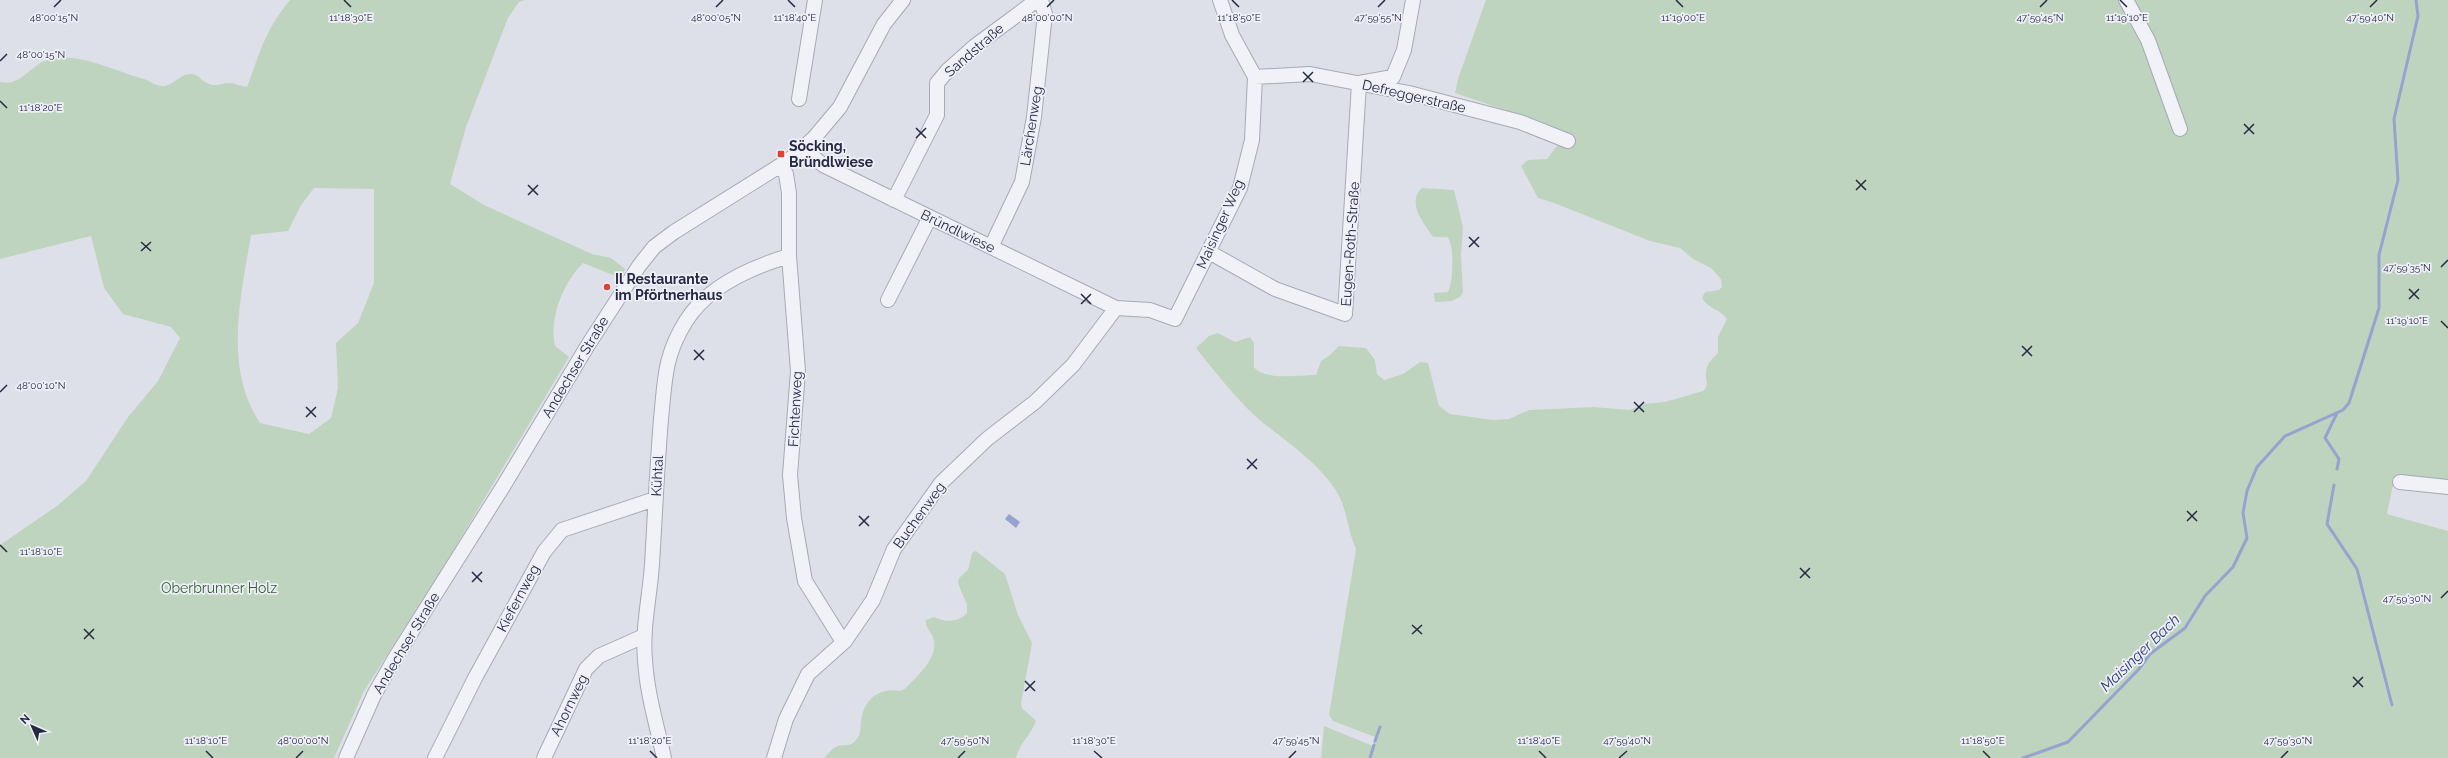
<svg xmlns="http://www.w3.org/2000/svg" width="2448" height="758" font-family="Raleway,sans-serif">
<style>
.green{fill:#bfd4be;fill-rule:evenodd}
.water{fill:#95a3ce}
.lines{fill:none;stroke-linecap:round;stroke-linejoin:round}
.stream{stroke:#95a3ce;stroke-width:3}
.minor-casing{stroke:#a6a9b7;stroke-width:16}
.minor{stroke:#f1f2f7;stroke-width:14}
.ticks{fill:none;stroke:#252942;stroke-width:1.5}
.poi-dot{fill:#dd4235;stroke:#eeeff7;stroke-width:1.5}
.labels{text-anchor:middle;stroke-width:3.5;stroke-linejoin:round;paint-order:stroke}
.street-label{font-size:14px;fill:#252942;stroke:#eeeff7}
.poi-label{font-size:14px;font-weight:bold;fill:#252942;stroke:#eeeff7;text-anchor:start}
.park-label{font-size:14px;fill:#315f33;stroke:#eeeff7}
.water-label{font-size:15px;font-style:italic;fill:#2b3c7a;stroke:#eeeff7}
.ticks-label{font-size:10px;text-anchor:middle;fill:#252942;stroke:#eeeff7;stroke-width:3.5;stroke-linejoin:round;paint-order:stroke}
</style>
<rect width="100%" height="100%" fill="#dee0e9"/>
<path class="green" d="M290,0H525L519,2L508,18L466,127L450,184L484,205L592,254L611,258L625,269L623,275L618,277L583,263C563,283 549,318 555,346L569,357L443,568L364,691L334,758H0V545L57,506L86,481L128,417L158,381L180,338L171,327L123,314L104,288L91,236L0,259V82C25,87 29,61 56,58C83,54 118,72 144,79C150,81 154,85 161,86C174,87 178,74 191,74C199,74 201,81 209,84C216,87 222,83 229,83C235,83 241,86 247,87C261,50 264,32 290,0ZM314,188L374,189V283L358,323L336,343L338,388L331,418L309,434L260,423C223,367 241,297 251,235L288,231L301,205Z
M1486,0H2448V482L2394,480L2387,514L2448,531V758H1321L1324,726L1373,746L1375,737L1333,721L1329,715L1356,549C1347,530 1348,509 1335,489C1316,460 1282,439 1256,417C1234,396 1215,372 1196,348L1209,336L1218,333L1235,342L1250,337L1254,343V367C1264,381 1300,375 1316,375L1321,361L1330,355L1339,346L1366,348L1375,360L1377,374L1384,380L1403,374L1420,362L1428,363L1439,406L1450,414L1493,420L1509,419L1529,410L1594,407L1630,410L1644,404L1665,402L1703,391C1710,385 1705,380 1706,373C1706,363 1713,359 1718,353V337L1727,319C1720,309 1708,309 1702,298L1705,292L1719,290L1722,287L1721,279L1711,268L1693,259L1680,248L1650,241L1554,203L1538,198L1521,166L1528,160L1547,159L1560,142L1528,118L1455,93L1458,79Z
M1422,188L1454,190L1463,227L1461,255L1463,292L1460,297L1452,301L1435,302L1434,293L1448,292C1453,284 1455,243 1447,237H1433C1424,223 1406,203 1422,188Z
M976,551L1005,574L1018,615L1032,643L1021,704L1022,708L1036,721C1031,735 1019,744 1016,758H824C828,754 832,748 838,746C845,744 850,747 855,741C863,733 859,726 862,716C866,697 882,687 901,691L906,688C918,675 940,657 933,637C930,631 925,627 926,620L934,617C944,622 958,623 967,613V605L958,583L959,578L968,570L972,553Z"/>
<path class="water" d="M1009,514L1020,522L1016,528L1005,519Z"/>
<g class="lines">
<path class="stream" d="M2337,413L2325,438L2339,459L2337,469
M2334,485L2327,524L2357,569L2392,705
M1375,741L1380,727
M1370,758L1374,745
M2023,758L2068,742L2139,669L2150,654L2185,628L2205,596L2233,567L2247,538L2243,513L2247,491L2257,467L2285,436L2343,410L2349,403L2379,308V255L2398,180L2394,119L2418,16L2416,0"/>
<defs>
<path id="minor" d="M2126,0L2148,40L2180,129
M1255,77L1310,74L1409,93L1520,122L1568,141
M799,99L815,0
M803,148L823,165L1116,308L1150,310L1175,319L1240,188L1252,140L1255,77L1232,35L1220,0
M780,166L786,174L789,193V256L798,371L790,475L794,518L805,581L840,637L845,641
M894,200L937,115V83L948,70L975,46L1037,0
M991,247L1022,182L1034,117L1045,14L1041,0
M1209,252L1275,289L1345,314L1359,83L1393,77L1404,50L1413,0
M888,300L930,217
M2400,482L2448,487
M346,758L374,695L395,658L504,485L588,345L639,266L654,247L674,232L789,160L814,138L840,107L884,24L903,0
M435,758L475,678L544,552L562,530L655,499
M544,758L586,669L599,656L644,636
M664,758C657,726 647,694 645,660C642,628 650,596 652,564C655,516 657,467 661,419C665,380 664,356 686,321C707,287 752,267 789,256
M774,758L786,719L808,674L845,641L873,600L894,549L941,483L987,439L1035,402L1073,365L1116,308"/>
</defs>
<use href="#minor" class="minor-casing"/>
<use href="#minor" class="minor"/>
</g>
<path class="ticks" d="M344,0L351,7M788,0L795,7M1232,0L1239,7M1676,0L1683,7M2120,0L2127,7M54,7L61,0M716,7L723,0M1047,7L1054,0M1378,7L1385,0M2040,7L2047,0M2370,7L2377,0M0,61L7,54M1303,72L1313,82M1303,82L1313,72M0,101L7,108M2244,124L2254,134M916,128L926,138M2244,134L2254,124M916,138L926,128M1856,180L1866,190M528,185L538,195M1856,190L1866,180M528,195L538,185M1469,237L1479,247M141,242L151,251M1469,247L1479,237M141,251L151,242M2441,267L2448,260M2409,289L2419,299M1081,294L1091,304M2409,299L2419,289M1081,304L1091,294M2441,321L2448,328M2022,346L2032,356M694,350L704,360M2022,356L2032,346M694,360L704,350M0,392L7,385M1634,402L1644,412M306,407L316,417M1634,412L1644,402M306,417L316,407M1247,459L1257,469M1247,469L1257,459M2187,511L2197,521M859,516L869,526M2187,521L2197,511M859,526L869,516M0,545L7,552M1800,568L1810,578M472,572L482,582M1800,578L1810,568M472,582L482,572M2441,598L2448,591M1412,625L1422,634M84,629L94,639M1412,634L1422,625M84,639L94,629M2353,677L2363,687M1025,681L1035,691M2353,687L2363,677M1025,691L1035,681M206,751L213,758M650,751L657,758M1094,751L1102,758M1539,751L1546,758M1983,751L1990,758M296,758L303,751M958,758L965,751M1289,758L1296,751M1619,758L1627,751M2281,758L2288,751"/>
<g class="poi-dot">
<rect x="777" y="150" width="8" height="8" rx="2"/>
<circle cx="607" cy="287" r="4"/>
</g>
<g class="labels">
<g class="street-label">
<text transform="translate(974 50) rotate(-41)" y="5">Sandstraße</text>
<text transform="translate(1414 96) rotate(13)" y="5">Defreggerstraße</text>
<text transform="translate(1031 126) rotate(-81)" y="5">Lärchenweg</text>
<text transform="translate(1220 224) rotate(-66)" y="5">Maisinger Weg</text>
<text transform="translate(958 231) rotate(26)" y="5">Bründlwiese</text>
<text transform="translate(1350 244) rotate(-86)" y="5">Eugen-Roth-Straße</text>
<text transform="translate(575 367) rotate(-59)" y="5">Andechser Straße</text>
<text transform="translate(795 409) rotate(-87)" y="5">Fichtenweg</text>
<text transform="translate(657 476) rotate(-87)" y="5">Kühtal</text>
<text transform="translate(919 515) rotate(-54)" y="5">Buchenweg</text>
<text transform="translate(518 598) rotate(-62)" y="5">Kiefernweg</text>
<text transform="translate(406 643) rotate(-59)" y="5">Andechser Straße</text>
<text transform="translate(569 705) rotate(-64)" y="5">Ahornweg</text>
</g>
<g class="poi-label">
<text x="789" y="151">Söcking,<tspan x="789" dy="16">Bründlwiese</tspan></text>
<text x="615" y="284">Il Restaurante<tspan x="615" dy="16">im Pförtnerhaus</tspan></text>
</g>
<g class="park-label">
<text x="219" y="593">Oberbrunner Holz</text>
</g>
<g class="water-label">
<text transform="translate(2140 653) rotate(-44)" y="5">Maisinger Bach</text>
</g>
</g>
<g class="ticks-label">
<text x="54" y="21">48°00'15"N</text>
<text x="351" y="21">11°18'30"E</text>
<text x="716" y="21">48°00'05"N</text>
<text x="795" y="21">11°18'40"E</text>
<text x="1047" y="21">48°00'00"N</text>
<text x="1239" y="21">11°18'50"E</text>
<text x="1378" y="21">47°59'55"N</text>
<text x="1683" y="21">11°19'00"E</text>
<text x="2127" y="21">11°19'10"E</text>
<text x="2040" y="21">47°59'45"N</text>
<text x="2370" y="21">47°59'40"N</text>
<text x="41" y="58">48°00'15"N</text>
<text x="41" y="111">11°18'20"E</text>
<text x="2407" y="271">47°59'35"N</text>
<text x="2407" y="324">11°19'10"E</text>
<text x="41" y="389">48°00'10"N</text>
<text x="41" y="555">11°18'10"E</text>
<text x="2407" y="602">47°59'30"N</text>
<text x="303" y="744">48°00'00"N</text>
<text x="965" y="744">47°59'50"N</text>
<text x="1296" y="744">47°59'45"N</text>
<text x="1627" y="744">47°59'40"N</text>
<text x="206" y="744">11°18'10"E</text>
<text x="650" y="744">11°18'20"E</text>
<text x="1094" y="744">11°18'30"E</text>
<text x="1539" y="744">11°18'40"E</text>
<text x="1983" y="744">11°18'50"E</text>
<text x="2288" y="744">47°59'30"N</text>
</g>
<g transform="translate(32 726) rotate(315)" stroke="#eeeff7" stroke-width="3" paint-order="stroke">
<path d="M0-3L7 15L0 10L-7 15Z" fill="#252942"/>
<text y="-6" font-size="11" font-weight="bold" text-anchor="middle" fill="#252942">N</text>
</g>
</svg>
